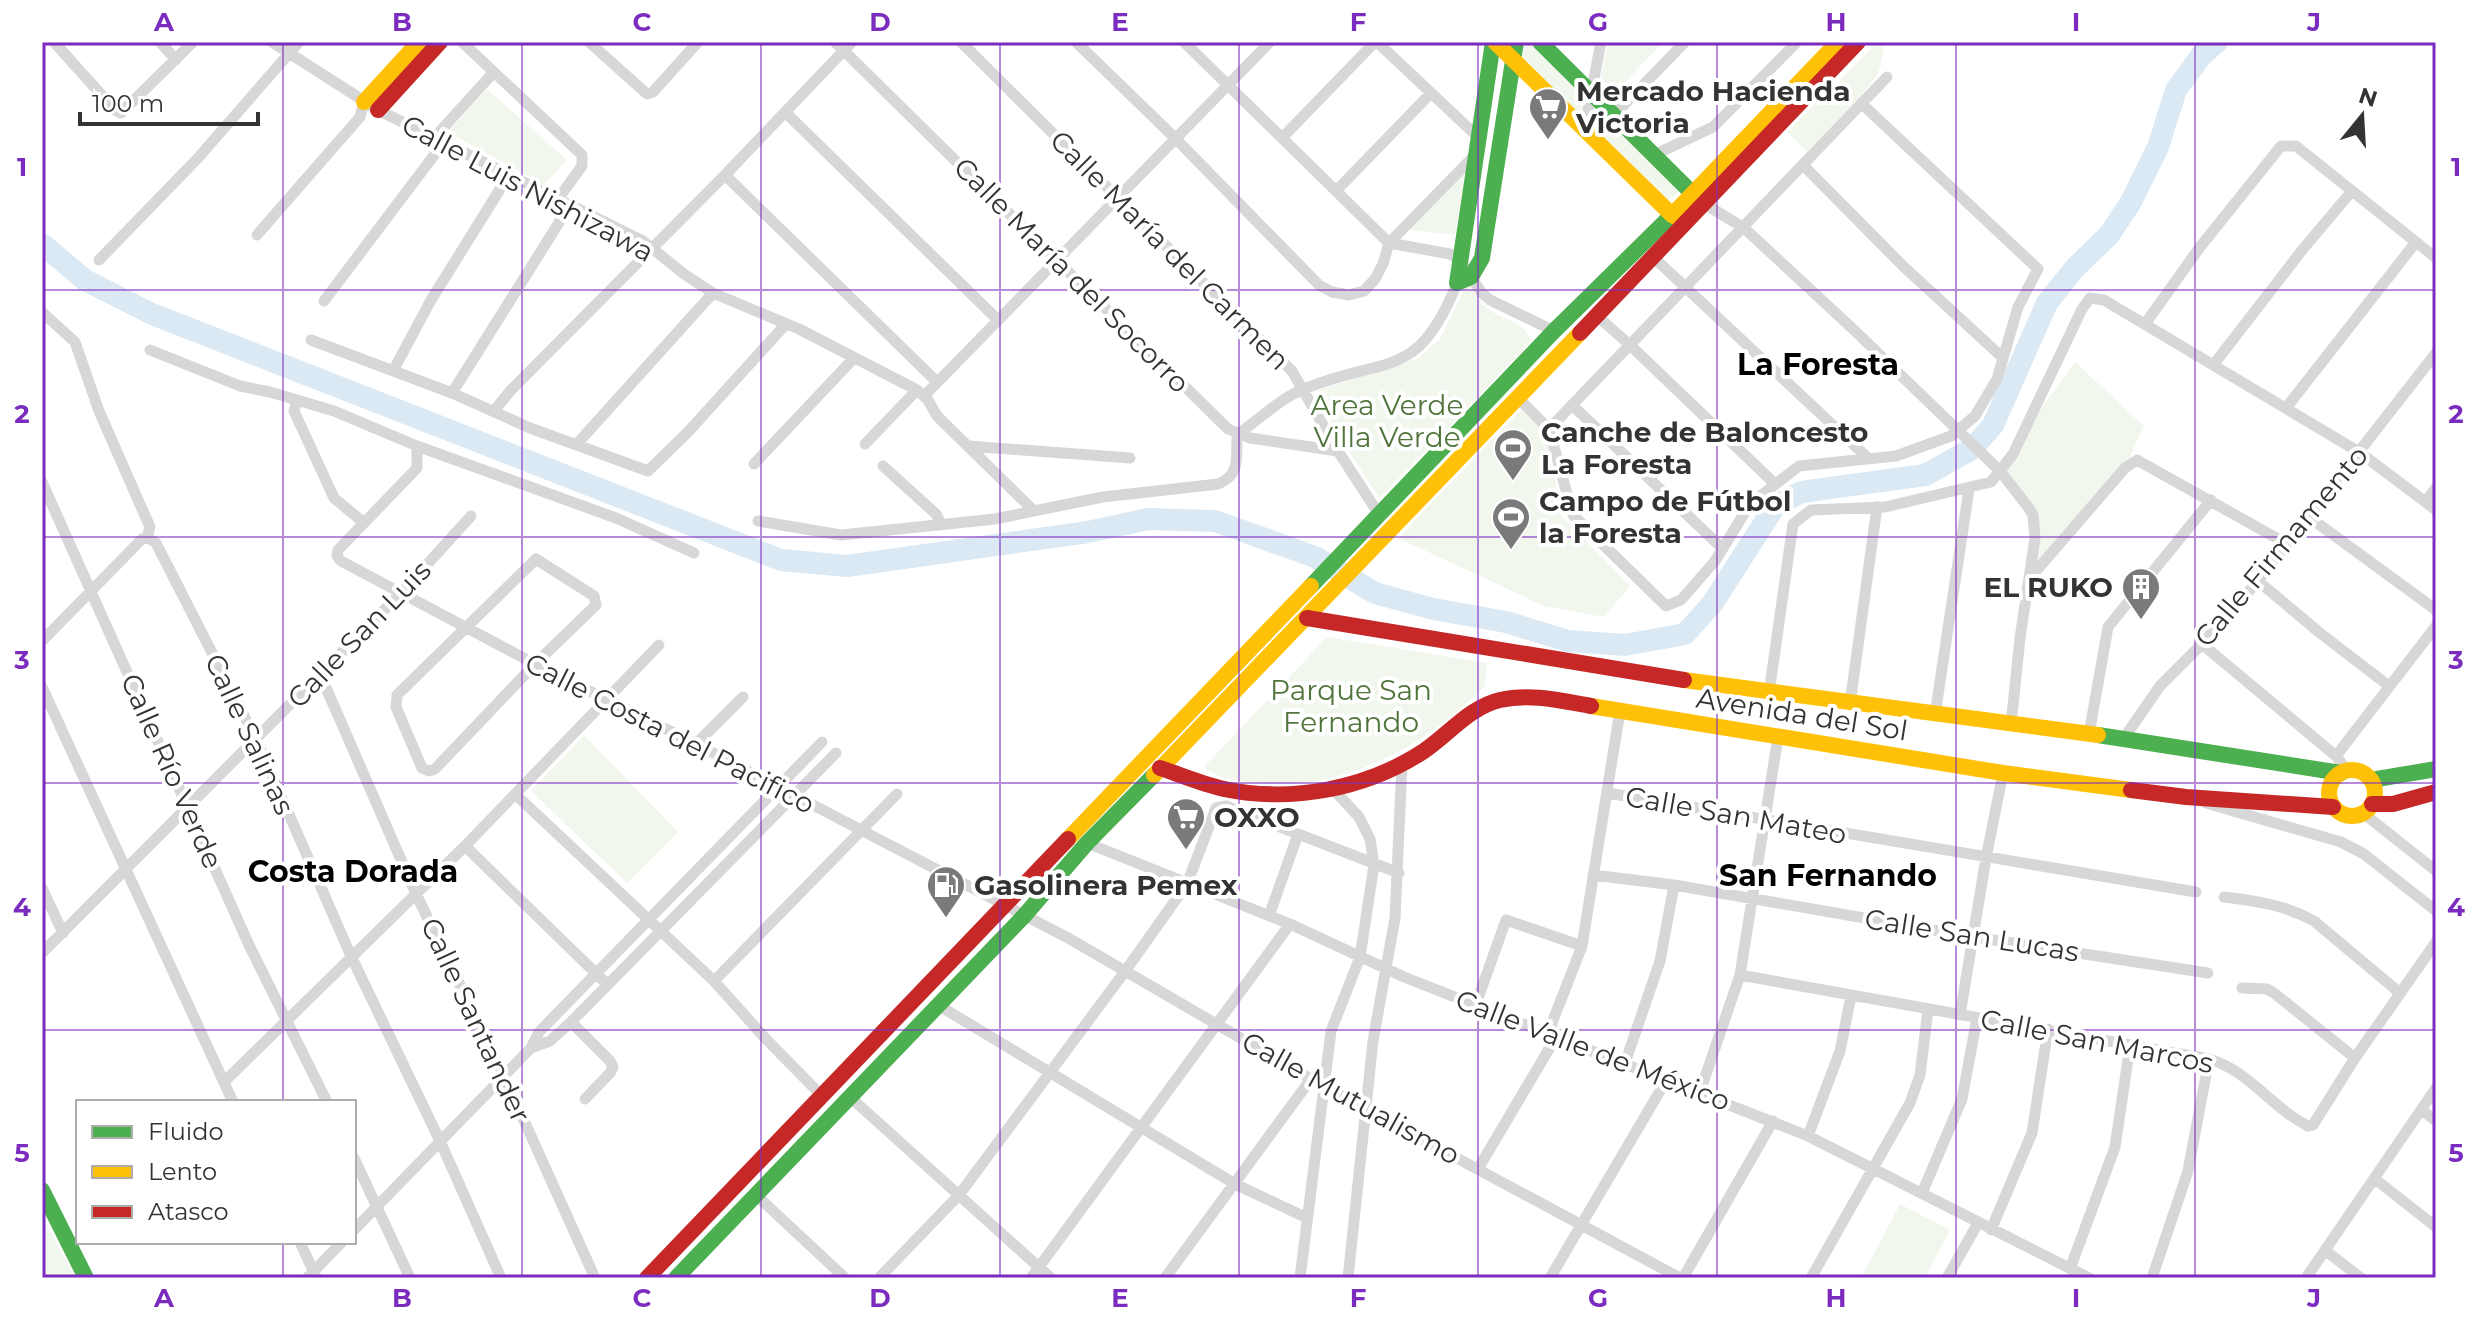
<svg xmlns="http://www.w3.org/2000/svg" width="2478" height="1320" font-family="Montserrat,sans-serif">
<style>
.green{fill:#f2f7ee}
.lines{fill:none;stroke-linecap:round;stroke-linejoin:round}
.river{stroke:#dbe9f4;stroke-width:22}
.street{stroke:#d7d7d7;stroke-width:11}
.fast{stroke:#4caf50;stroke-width:16}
.slow{stroke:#ffc107;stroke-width:16}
.jam{stroke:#c62828;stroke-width:16}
.grid{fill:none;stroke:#7b2cbf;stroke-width:2;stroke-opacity:0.55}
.labels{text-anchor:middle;stroke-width:8;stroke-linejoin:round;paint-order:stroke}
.poi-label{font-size:28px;font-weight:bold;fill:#333;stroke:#fff;text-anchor:start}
.street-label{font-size:28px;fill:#333;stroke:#fff}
.park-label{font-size:28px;fill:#50743b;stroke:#fff}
.neighbourhood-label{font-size:30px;font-weight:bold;fill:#000;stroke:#fff}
.neatline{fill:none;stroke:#7b2cbf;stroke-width:3}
.grid-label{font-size:26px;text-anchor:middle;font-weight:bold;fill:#7b2cbf}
</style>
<rect width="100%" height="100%" fill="#fff"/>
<path class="green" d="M1525,42H1532L1584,94L1580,117L1523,58Z
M1608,42H1663L1615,93L1600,83Z
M1878,42L1884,50L1878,74L1860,97L1807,152L1787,132Z
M487,89L567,160L544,185L448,132Z
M1615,123L1680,191L1668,201L1605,139Z
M1467,157L1455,235L1399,229Z
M1467,283C1474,291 1480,302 1487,308C1502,321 1526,320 1531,342L1380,498L1340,439L1316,391L1417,359L1440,339Z
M2075,362L2144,426L2125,468L2029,579L2034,524L2002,468L2025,430Z
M1521,410L1545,431L1562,516L1630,586L1604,617L1544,606L1398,538Z
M1327,637L1487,663L1485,686C1425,748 1337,795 1249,782C1232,779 1217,779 1204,767Z
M584,735L678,832L627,883L531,791Z
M1900,1204L1950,1230L1925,1278H1861Z
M42,1216L76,1278H42Z"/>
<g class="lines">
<path class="river" d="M42,244L85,280L152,314L781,560L847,566L1088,532L1148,519L1215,521L1315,557L1375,593L1433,609L1506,622L1568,641L1625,645L1685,634L1712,604L1775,506L1801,492L1925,475L1972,449L1993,425L2047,303L2075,268L2109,235L2131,202L2158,147L2176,90L2201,56L2217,42"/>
<path class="street" d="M54,42L115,110L121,113L193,42
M160,42L176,60
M272,42L378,110L643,241L684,274L713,293L799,329L917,390L928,400L937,416L1033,510
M462,42L582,155V166L558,199
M589,42L647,94L653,92L698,42
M835,42L1228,429L1250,438L1338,451
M961,42L1292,371L1338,451L1380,516
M1076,42L1175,138L1319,285L1332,292L1349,295L1364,291L1375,279L1383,264L1389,243L1476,154
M1184,42L1389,243L1450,254L1460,260L1481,292L1490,300L1554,331
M1377,42L1479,138
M785,112L998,320
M1584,131L1601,42
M1282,138L1375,42
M1595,141L1621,108L1685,42
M1654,155L1713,127L1797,42
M1803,165L1903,266L2003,358
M725,175L937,382
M1336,191L1431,93
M1703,203L1744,228L1853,329L2000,471L2028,507L2033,515L2035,538L2020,638L2011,725
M257,235L360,117L364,102
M1652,256L1869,459
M99,260L198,158L299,42
M324,301L435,154L434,138L493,73
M42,312L75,342L99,411L150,527L147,537
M1596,315L1631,346L1775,484
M2145,324L2200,247L2281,146H2296L2436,258
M311,340L452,393L530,428L648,471L688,432L785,325
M150,350L240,386L270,392L334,411L417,446L616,518L694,553
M2214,364L2303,249L2352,191
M393,371L431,300L502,186L505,174
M452,393L570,205
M924,396L1270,42
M1517,397L1549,429
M297,400L294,411L334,498L363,522
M1573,406L1722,548
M2286,408L2416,242
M494,411L511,390L725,175L852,42
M1549,429L1573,515L1666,606L1681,600L1715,561L1750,504L1799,466L1896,456L1951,436L1975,416L1997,379L2018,307L2038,269L1862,104
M1549,429L1887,77
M865,444L917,390
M576,445L713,293
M417,446V468L338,550L337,556L341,561L535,664L696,744L1070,939L1323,1086L1680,1278
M969,446L1130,458
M754,464L854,358
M883,466L936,514L941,524
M42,482L249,945L327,1102
M2425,502L2436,488
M2309,517L2436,610
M758,521L841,535L995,519L1103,497L1218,484C1241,475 1236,457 1237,435C1257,421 1282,397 1304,389C1386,355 1418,382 1457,283
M147,537L156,543L256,739L351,956L440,1141L501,1278
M536,559L594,596L596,605L535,664L435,769L429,771L422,768L396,707L397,695Z
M2030,578L2125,468L2137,460L2287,544
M2258,581L2320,633L2389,686
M42,641L142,539L147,537
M2202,644L2336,756
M320,674L416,894L504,1076L595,1278
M42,687L233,1102
M1769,693L1793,524L1811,510L1885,507L1991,482L2013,454L2082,309L2090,298L2104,300L2359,452L2436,510
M1850,704L1877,507
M1935,715L1969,489
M2089,734L2108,627L2211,500
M2124,738L2160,686L2202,644L2258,581L2436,353
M696,744L743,697
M2347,770L2336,756L2436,626
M1608,793L2196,892
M515,794L714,981L765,1038L822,1096
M2206,803L2341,842L2364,854L2436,911
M2363,813L2436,871
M1087,843L1290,924L1404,977L1808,1136L2089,1278
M465,846L608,985
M1593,875L1674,885L1974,937L2208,973
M42,888L63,933
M2224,897C2257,901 2285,905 2314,921L2400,993
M1269,916L1298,834
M42,953L402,592L471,516
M1740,975L2209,1059C2248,1070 2272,1108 2308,1126L2313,1125L2355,1058L2436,942
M714,981L897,794
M2242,988L2267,989L2274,993L2355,1058
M1476,1004L1506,920L1582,946
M938,1005L1235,1184L1307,1218
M1960,1015L1986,858L2003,773
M571,1022L610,1061L613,1067L610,1073L585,1099
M531,1048L550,1041L571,1022L836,753
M1625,1063L1660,961L1674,885
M224,1082L465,846L659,645
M1700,1092L1740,975L1778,737
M850,1097L1051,1278
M2422,1110L2436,1121
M1808,1136L1840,1051L1851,996
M354,1158L410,1278
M1478,1169L1552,1044V1023L1582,946L1620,711
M2375,1179L2436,1227
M1922,1193L1962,1099L1977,1018
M756,1195L845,1278
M354,1230L531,1048L539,1032L822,742
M1991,1230L2032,1133L2048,1029
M300,1242L316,1277
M2326,1251L2361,1278
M2070,1269L2115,1147L2130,1046
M307,1278L342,1242
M879,1278L959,1195L1126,970L1187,884L1216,808L1226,806L1399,873
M1031,1278L1290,924
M1165,1278L1311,1079
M1300,1278L1331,1031L1360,957L1374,865L1370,839L1359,817L1333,789
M1348,1278L1373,1041L1395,918L1402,764
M1550,1278L1667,1079
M1683,1278L1773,1121
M1811,1278L1910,1103L1920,1075L1928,1010
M1947,1278L1978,1223
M2152,1278L2188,1171L2209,1059
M2306,1278L2436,1088"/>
<path class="fast" d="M1540,42L1699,200
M1457,283L1471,277L1482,258L1516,42
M1457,283L1493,42
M1311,586L1554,331L1677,210
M2098,735L2341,773
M2371,780L2436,769
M42,1190L86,1278
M676,1278L1024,916L1087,843L1154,775"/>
<path class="slow" d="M1495,42L1672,215L1682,220
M364,102L419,42
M1677,210L1838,42
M1684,680L2098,735
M1591,706L2003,773L2131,790
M2329 793a23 23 0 1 1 46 0a23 23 0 1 1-46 0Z
M1154,775L1580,333
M1068,839L1311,586"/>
<path class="jam" d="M378,110L440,42
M1580,333L1858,42
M1307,618L1684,680
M1160,768C1181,775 1202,784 1224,789C1292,803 1366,789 1424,751C1449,734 1470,707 1500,700C1530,693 1562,701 1591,706
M2131,790L2186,797L2333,807
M2372,804H2393L2436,792
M647,1278L1068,839"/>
</g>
<path class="grid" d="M283,42V1102M522,42V1278M761,42V1278M1000,42V1278M1239,42V1278M1478,42V1278M1717,42V1278M1956,42V1278M2195,42V1278M42,290H2436M42,537H2436M42,783H2436M42,1030H2436M283,1242V1278"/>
<defs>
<symbol id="supermarket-pin" viewBox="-11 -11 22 30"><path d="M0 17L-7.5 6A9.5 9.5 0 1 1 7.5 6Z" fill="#7a7a7a" stroke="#fff"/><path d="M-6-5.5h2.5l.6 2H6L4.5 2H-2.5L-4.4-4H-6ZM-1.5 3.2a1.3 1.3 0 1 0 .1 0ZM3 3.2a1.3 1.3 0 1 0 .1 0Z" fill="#fff"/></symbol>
<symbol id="stadium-pin" viewBox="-11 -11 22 30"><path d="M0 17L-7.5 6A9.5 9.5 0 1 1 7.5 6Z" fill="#7a7a7a" stroke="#fff"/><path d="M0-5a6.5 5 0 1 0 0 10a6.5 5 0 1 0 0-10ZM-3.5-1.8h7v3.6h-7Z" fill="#fff"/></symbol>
<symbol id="building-pin" viewBox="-11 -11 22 30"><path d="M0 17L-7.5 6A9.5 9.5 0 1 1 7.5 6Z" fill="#7a7a7a" stroke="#fff"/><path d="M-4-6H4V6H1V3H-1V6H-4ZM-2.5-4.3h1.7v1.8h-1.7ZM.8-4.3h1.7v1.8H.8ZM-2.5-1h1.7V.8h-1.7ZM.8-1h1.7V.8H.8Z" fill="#fff"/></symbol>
<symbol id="fuel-pin" viewBox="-11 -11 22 30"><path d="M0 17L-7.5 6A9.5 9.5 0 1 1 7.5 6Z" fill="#7a7a7a" stroke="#fff"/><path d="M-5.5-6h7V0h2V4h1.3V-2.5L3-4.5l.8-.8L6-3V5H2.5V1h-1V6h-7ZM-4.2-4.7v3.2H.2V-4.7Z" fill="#fff"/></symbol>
</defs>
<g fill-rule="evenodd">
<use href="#supermarket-pin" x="1526" y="85" width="44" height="60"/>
<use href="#stadium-pin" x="1491" y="426" width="44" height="60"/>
<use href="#stadium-pin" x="1489" y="495" width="44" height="60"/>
<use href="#building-pin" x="2119" y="565" width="44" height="60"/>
<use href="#supermarket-pin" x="1164" y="795" width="44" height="60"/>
<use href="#fuel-pin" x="924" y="863" width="44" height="60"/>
</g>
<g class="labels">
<g class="poi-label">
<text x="1576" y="101">Mercado Hacienda<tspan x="1576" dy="32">Victoria</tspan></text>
<text x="1541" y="442">Canche de Baloncesto<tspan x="1541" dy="32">La Foresta</tspan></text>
<text x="1539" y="511">Campo de Fútbol<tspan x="1539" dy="32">la Foresta</tspan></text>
<text x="2113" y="597" text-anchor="end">EL RUKO</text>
<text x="1214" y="827">OXXO</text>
<text x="974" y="895">Gasolinera Pemex</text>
</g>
<g class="street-label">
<text transform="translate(528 188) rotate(28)" y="10">Calle Luis Nishizawa</text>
<text transform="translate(1170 250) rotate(45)" y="10">Calle María del Carmen</text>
<text transform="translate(1072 275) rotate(45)" y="10">Calle María del Socorro</text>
<text transform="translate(2281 546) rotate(-50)" y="10">Calle Firmamento</text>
<text transform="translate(359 634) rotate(-46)" y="10">Calle San Luis</text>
<text transform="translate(1802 714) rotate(9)" y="10">Avenida del Sol</text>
<text transform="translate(670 733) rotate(27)" y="10">Calle Costa del Pacifico</text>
<text transform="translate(250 734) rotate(65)" y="10">Calle Salinas</text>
<text transform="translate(172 771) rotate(66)" y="10">Calle Río Verde</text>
<text transform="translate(1736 815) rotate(10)" y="10">Calle San Mateo</text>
<text transform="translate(1972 935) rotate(9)" y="10">Calle San Lucas</text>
<text transform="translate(476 1020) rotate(65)" y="10">Calle Santander</text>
<text transform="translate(2097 1041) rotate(11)" y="10">Calle San Marcos</text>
<text transform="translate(1593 1050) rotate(21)" y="10">Calle Valle de México</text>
<text transform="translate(1351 1098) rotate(29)" y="10">Calle Mutualismo</text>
</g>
<g class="park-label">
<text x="1387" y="415">Area Verde<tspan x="1387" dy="32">Villa Verde</tspan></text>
<text x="1351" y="700">Parque San<tspan x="1351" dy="32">Fernando</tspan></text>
</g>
<g class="neighbourhood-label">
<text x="1818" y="375">La Foresta</text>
<text x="353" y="882">Costa Dorada</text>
<text x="1828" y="886">San Fernando</text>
</g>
</g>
<rect width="2478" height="1320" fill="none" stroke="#ffffff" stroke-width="88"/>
<rect x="76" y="1100" width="280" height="144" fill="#ffffff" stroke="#adadad" stroke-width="2"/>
<rect x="92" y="1126" width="40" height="12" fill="#4caf50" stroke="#adadad" stroke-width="2"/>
<text x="148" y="1140" font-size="24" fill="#333333">Fluido</text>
<rect x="92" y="1166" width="40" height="12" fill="#ffc107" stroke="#adadad" stroke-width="2"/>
<text x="148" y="1180" font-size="24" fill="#333333">Lento</text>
<rect x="92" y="1206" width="40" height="12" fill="#c62828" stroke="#adadad" stroke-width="2"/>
<text x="148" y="1220" font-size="24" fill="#333333">Atasco</text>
<g transform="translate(2362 116) rotate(18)" stroke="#ffffff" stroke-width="6" paint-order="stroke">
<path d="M0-6L14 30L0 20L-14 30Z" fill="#333333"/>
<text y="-12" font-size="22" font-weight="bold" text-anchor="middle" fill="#333333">N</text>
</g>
<path d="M80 112v12h178v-12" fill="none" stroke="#333333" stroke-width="4"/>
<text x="92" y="112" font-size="24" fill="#333333" stroke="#ffffff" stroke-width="6" paint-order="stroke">100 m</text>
<rect x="44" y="44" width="2390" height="1232" class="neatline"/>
<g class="grid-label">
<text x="164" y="31">A</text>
<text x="402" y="31">B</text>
<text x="642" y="31">C</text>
<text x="880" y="31">D</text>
<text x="1120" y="31">E</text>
<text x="1358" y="31">F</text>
<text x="1598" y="31">G</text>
<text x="1836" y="31">H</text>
<text x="2076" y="31">I</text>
<text x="2314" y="31">J</text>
<text x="22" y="176">1</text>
<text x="2456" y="176">1</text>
<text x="22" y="423">2</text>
<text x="2456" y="423">2</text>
<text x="22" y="669">3</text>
<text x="2456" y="669">3</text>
<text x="22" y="916">4</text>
<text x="2456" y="916">4</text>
<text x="22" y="1162">5</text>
<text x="2456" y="1162">5</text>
<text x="164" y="1307">A</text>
<text x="402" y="1307">B</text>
<text x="642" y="1307">C</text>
<text x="880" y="1307">D</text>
<text x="1120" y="1307">E</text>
<text x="1358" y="1307">F</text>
<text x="1598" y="1307">G</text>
<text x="1836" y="1307">H</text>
<text x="2076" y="1307">I</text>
<text x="2314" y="1307">J</text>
</g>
</svg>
